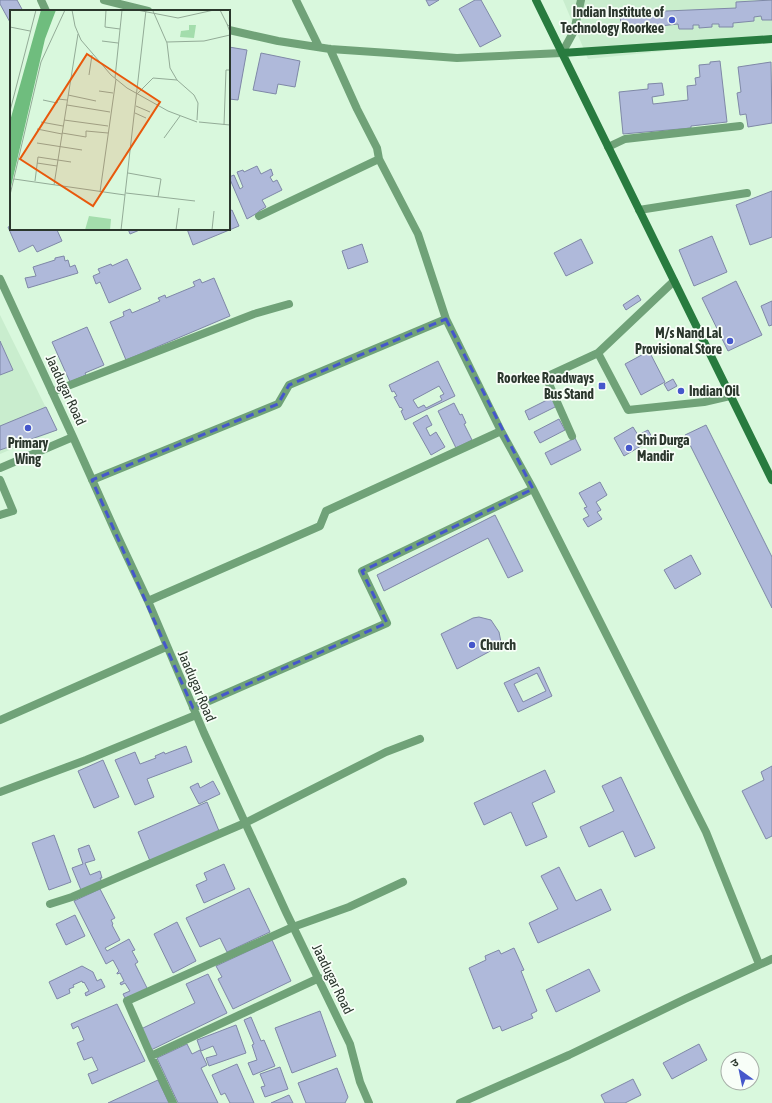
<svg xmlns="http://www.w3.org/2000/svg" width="772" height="1103" font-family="'Asap Condensed','Noto Sans Devanagari',sans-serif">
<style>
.built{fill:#c9edce}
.building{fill:#afb9da;stroke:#7f88a7;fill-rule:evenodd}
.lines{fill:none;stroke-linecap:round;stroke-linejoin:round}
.lane{stroke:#70a278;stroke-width:8}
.street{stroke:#70a278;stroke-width:8}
.secondary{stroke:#287b3f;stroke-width:8}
.marked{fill:none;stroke:#4557cb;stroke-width:3;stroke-dasharray:8 5;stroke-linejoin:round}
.poi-dot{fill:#4557cb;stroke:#f8fef8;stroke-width:1.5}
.labels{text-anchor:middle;stroke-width:3.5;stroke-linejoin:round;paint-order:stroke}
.poi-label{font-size:14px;font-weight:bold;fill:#2b372d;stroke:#f8fef8;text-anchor:end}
.street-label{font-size:14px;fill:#2b372d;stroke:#f8fef8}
.inset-road{fill:none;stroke:#93ab97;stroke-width:1}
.view{fill:#e8590c;fill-opacity:0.15;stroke:#e8590c;stroke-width:2}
.inset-edge{fill:none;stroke:#2b372d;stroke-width:2}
</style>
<rect width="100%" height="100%" fill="#d9f8dd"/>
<path class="built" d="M563,0H772V40L588,59Z
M0,315L57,430L0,454Z"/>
<path class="building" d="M0,0H17L23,11H11V24L0,4Z
M426,0H439L429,6Z
M475,0H481L501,36L480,47L459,9Z
M772,0V20H762L761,16L754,17V21L733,23V27H719V24H712V27L699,28V25H693V29H679L678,24L651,27V25H645V27L632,28V25H625V28H621L620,13L736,8V2Z
M229,47L247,50L238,100L229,99Z
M261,53L300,61L295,87L278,84L276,94L253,90Z
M720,61L727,122L691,126V128L623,134L619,92L648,89V84L662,83L664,95L652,97L653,104L688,100L687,86L696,85L695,78L700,77L699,65L710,64V62Z
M771,62L772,123L748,127L746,114L740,115L737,93L741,92L738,67Z
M257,166L261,174L271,169L273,175L270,177L273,182L277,180L282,190L262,200L266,207L259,211V212L247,219L229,177L234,175L240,189L243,187L237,172L243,170L244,172Z
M772,191V237L750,245L736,205Z
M232,210L239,226L193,245L187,229H229V211Z
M11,226V229H59L57,230L62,241L37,252L33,245L19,252L8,227Z
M128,229H142L130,234Z
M712,236L727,272L694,286L679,250Z
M581,239L593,263L566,276L554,253Z
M362,244L368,262L348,269L342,251Z
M64,256L65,261L68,260L70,267L75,265L78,273L28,288L25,278L36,276L33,267L55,260V258Z
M127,259L141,289L109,303L100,282L96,284L93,276L100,273L98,269L111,264L112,266Z
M214,278L230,316L126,360L110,322L124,316L123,312L130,309L132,313L160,301L158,298L165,295L166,298L195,286L193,282L200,279L202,283Z
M736,281L762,335L728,351L702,298Z
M638,295L641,300L626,310L623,305Z
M772,301V325L769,326L761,306Z
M87,327L104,365L85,373L86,375L70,382L52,342Z
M0,341L13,370L0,375Z
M649,351L665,382L641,395L625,364Z
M438,361L455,396L405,420L401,411L403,410L401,407L400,408L394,397L397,396L394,391L392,392L389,385ZM439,386L444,394L440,396L442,400L426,408L424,405L418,408L413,400Z
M673,379L677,386L668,391L664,384Z
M553,397L557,406L529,420L525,411Z
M454,403L460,415L462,414L466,423L464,424L472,440L456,448L438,411Z
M46,407L57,430L0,450V426Z
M427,415L432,425L426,428L430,436L436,432L445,447L431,455L413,423Z
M559,419L565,430L540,443L534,432Z
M706,425L772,557V608L685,435Z
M633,427L638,435L648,430L653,439L624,456L614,438Z
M575,438L581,450L551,465L545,453Z
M600,482L607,495L596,502L601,510L597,512L602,519L588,527L583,519L589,516L584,508L587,507L579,493Z
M495,515L523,571L508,578L488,538L384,591L377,575Z
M691,555L701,574L675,589L664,570Z
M479,617L491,620L499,632L501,642L496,648L457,669L441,634L473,618Z
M539,667L552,696L518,712L504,683ZM537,673L546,691L523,702L514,684Z
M186,746L192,762L147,779L154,797L135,805L115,760L135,752L140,764L156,758L155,756L164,752L165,754Z
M103,760L119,797L94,808L78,771Z
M772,766V836L766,839L742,791L764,780L761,772Z
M545,770L555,792L532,803L547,837L526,846L511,812L484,825L474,803Z
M621,777L655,848L635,857L623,831L589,847L580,827L614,811L602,786Z
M213,781L220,794L199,804L190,787L198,783L200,788Z
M207,802L219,831L150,861L138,832Z
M54,835L71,882L49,890L32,843Z
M89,845L95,860L85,863L90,875L100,871L102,878H100L102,882L81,890L72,868L83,864L78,849Z
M224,864L235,889L204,903L196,885L207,880L204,873Z
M559,867L576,901L601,889L611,910L538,943L529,923L558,909L541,876Z
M249,888L270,932L227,952L220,938L200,947L186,918Z
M100,889L115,918L111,920L113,924L112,925L120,940L105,948L107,951L129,939L135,950L132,951L138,962L135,964L148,990L125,998L123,994L130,991L125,983L121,985L120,983L124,981L120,973L117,974V973L119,971L113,960L106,964L74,901Z
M75,915L85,936L66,945L56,924Z
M177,922L196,961L173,973L154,934Z
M272,940L291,981L233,1009L218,979L222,977L216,966Z
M514,948L524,970L521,971L537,1011L531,1014L533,1018L502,1031L500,1026L493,1029L469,968L486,960L485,956L499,950L501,954Z
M82,966L93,972L97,981L101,979L105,987L86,996L85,993L89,991L84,982L83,983L82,981L73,985L74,987L69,989L70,993L57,999L49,982Z
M589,969L600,991L556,1012L546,990Z
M208,974L227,1013L151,1050L141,1029L195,1003L186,984Z
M117,1004L145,1061L92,1084L88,1074L98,1070L92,1057L84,1060L77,1043L84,1040L78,1026L73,1029L71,1024Z
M320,1011L336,1056L292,1073L275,1028Z
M251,1017L261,1041L264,1040L275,1066L253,1075L248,1063L257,1060L252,1045L254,1044L244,1020Z
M236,1025L246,1053L209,1066L206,1058L217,1055L213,1046L201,1051L197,1040Z
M187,1044L192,1054L200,1050L207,1065L201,1068L218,1103H178L157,1058Z
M699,1044L707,1060L672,1079L663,1063Z
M237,1064L254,1103H230L225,1093L221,1095L212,1075Z
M280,1067L288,1089L265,1097L261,1087L265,1086L260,1074Z
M337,1068L348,1097L345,1103H306L298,1083Z
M633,1079L641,1095L625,1103H605L601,1095Z
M158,1080L169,1103H108Z
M289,1095L293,1103H271Z"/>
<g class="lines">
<path class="lane" d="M598,353L674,281
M572,436L546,377L598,353L628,410L704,402L730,396"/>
<path class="street" d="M41,0L46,11
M104,0L148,11
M296,0L319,47
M229,30L278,41L330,49L389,53L457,58L562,53L574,31L581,0
M330,49L357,109L377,148L379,159L418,234L446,319L501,431L533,489L706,832L759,964
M608,147L625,139L740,126
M639,210L747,193
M259,216L379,159
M0,279L73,437L116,533L148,601L204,733L286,912L350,1044L360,1082L369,1103
M52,392L254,314L289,304
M0,468L73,437
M0,480L13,511L0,515
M92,480L278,404L289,385L446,319
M148,601L320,526L326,511L501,431
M193,708L387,623L362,571L533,489
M0,720L166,647
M0,792L86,760L196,715
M50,904L72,897L245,823L386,752L420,739
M151,1056L319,978
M173,1103L151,1056L127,1001L293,927L349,907L403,882
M460,1103L569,1055L685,999L772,959"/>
<path class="secondary" d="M536,0L772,480
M562,53L772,39"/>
</g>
<path class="marked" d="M446,319L533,489L362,571L387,623L193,708L92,480L278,404L289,385Z"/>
<g class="poi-dot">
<circle cx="672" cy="20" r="4"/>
<circle cx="730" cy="341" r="4"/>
<rect x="598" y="382" width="8" height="8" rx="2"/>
<circle cx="681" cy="391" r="4"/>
<circle cx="28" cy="428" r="4"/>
<circle cx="629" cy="448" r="4"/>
<circle cx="472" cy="645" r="4"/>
</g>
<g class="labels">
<g class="poi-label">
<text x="664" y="17">Indian Institute of<tspan x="664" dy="16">Technology Roorkee</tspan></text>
<text x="722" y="338">M/s Nand Lal<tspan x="722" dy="16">Provisional Store</tspan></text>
<text x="594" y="383">Roorkee Roadways<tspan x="594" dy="16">Bus Stand</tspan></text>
<text x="689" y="396" text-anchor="start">Indian Oil</text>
<text x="637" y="445" text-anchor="start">Shri Durga<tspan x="637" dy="16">Mandir</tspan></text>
<text x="28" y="448" text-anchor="middle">Primary<tspan x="28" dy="16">Wing</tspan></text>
<text x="480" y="650" text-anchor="start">Church</text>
</g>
<g class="street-label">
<text transform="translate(66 390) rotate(65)" y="5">Jaadugar Road</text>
<text transform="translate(197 686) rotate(67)" y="5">Jaadugar Road</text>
<text transform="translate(333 979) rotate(64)" y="5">Jaadugar Road</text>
</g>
</g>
<g transform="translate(10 10)">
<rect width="220" height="220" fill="#d9f8dd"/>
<path d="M179,15H186L184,28L170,27L171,21L179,20ZM79,206L101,209L100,220H75Z" fill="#a3ddac"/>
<path d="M31,0H46L35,29L0,181V111Z" fill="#6fbd7e"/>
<path class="inset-road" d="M62,0L65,16L71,30L101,65L117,78L158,101L187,112M96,0L95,17L110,19M127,0L168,8L204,0M210,0L217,14M143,1L157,33L160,58L167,70M0,17L20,21M220,22L217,14L220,17M92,31L108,33M157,32L194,31L220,25M79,65L82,45M105,68L112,0M89,81L103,83M127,84L143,68L167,70L184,85L188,93L187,110M58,85L86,91M33,90L47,93L48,89L57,90M57,95L100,102M126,96L140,102M0,101L26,0M125,103L136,108M54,110L98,116M31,112L53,116M189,112L220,115M214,115L216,60H220M27,119L52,124M52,123L76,127V121L98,123M154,128L170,106M27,133L72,140M27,153L47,156M118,163L151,169L148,187M4,169L115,185M25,171L28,147L61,152M44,175L68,24M90,182L106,69M116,183L185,191M0,185L31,52L55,0M111,220L136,0M166,220L169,198M202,220L204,201"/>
<path class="view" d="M77,44L150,92L83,196L10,149Z"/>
<rect width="220" height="220" class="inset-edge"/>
</g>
<g transform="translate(740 1071) rotate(327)"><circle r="19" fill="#f8fef8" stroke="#a6aea7"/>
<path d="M0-3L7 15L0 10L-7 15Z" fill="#4557cb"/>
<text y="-6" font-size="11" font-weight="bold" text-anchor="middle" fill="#2b372d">उ</text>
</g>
</svg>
